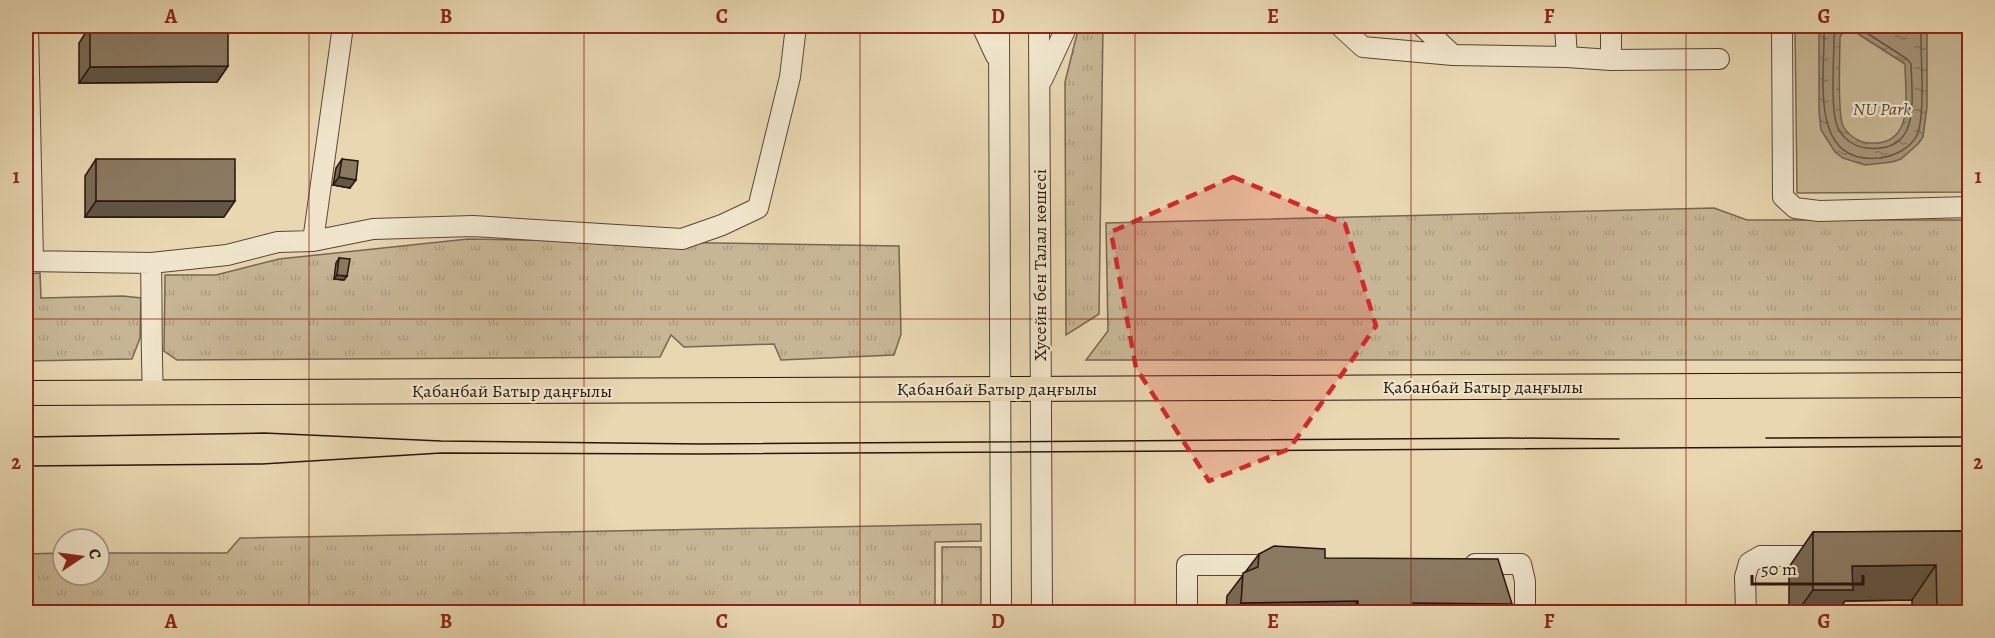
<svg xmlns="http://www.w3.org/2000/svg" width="1995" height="638" font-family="Alegreya,serif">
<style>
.grass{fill:url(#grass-tufts);stroke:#776651;stroke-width:1.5}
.park{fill:#c7b695;stroke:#776651;stroke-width:1.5}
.water{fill:url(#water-ripples);stroke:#73624e;stroke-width:1.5;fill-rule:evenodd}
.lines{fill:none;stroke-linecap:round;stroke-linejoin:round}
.shore{stroke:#665543;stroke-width:1.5}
.minor-casing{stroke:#574636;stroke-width:22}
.major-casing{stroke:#27150d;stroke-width:26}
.minor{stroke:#f0e5cc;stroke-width:20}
.major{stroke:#e8d7b1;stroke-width:24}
.tram{stroke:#27150d;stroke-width:1.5}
.wall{fill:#786954;stroke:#27150d;stroke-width:1.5}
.shaded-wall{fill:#615545;stroke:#27150d;stroke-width:1.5}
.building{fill:#8b7a62;stroke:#27150d;stroke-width:1.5}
.marked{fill:#d62828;fill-opacity:0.2;stroke:#d62828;stroke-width:4.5;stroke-dasharray:12 8;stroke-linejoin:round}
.grid{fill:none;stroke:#8f2418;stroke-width:1.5;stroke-opacity:0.55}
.labels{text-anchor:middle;stroke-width:4.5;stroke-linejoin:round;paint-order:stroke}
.park-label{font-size:18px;font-style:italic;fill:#574536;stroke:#f0e5cc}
.street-label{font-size:18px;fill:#27150d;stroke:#f0e5cc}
.neatline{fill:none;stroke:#8f2418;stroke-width:2}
.grid-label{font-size:20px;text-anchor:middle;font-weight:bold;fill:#8f2418}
</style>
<defs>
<pattern id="grass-tufts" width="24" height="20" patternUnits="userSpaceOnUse" patternTransform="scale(1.5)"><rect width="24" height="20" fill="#c7b695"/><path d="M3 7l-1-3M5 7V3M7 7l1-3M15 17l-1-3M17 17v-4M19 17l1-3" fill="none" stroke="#ab9c7f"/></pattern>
<pattern id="water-ripples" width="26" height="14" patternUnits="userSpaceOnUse" patternTransform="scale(1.5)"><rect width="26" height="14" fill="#a69579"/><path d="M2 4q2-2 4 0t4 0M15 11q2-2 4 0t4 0" fill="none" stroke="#877862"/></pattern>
</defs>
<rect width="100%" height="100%" fill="#e8d7b1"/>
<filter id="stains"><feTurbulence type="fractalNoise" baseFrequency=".00333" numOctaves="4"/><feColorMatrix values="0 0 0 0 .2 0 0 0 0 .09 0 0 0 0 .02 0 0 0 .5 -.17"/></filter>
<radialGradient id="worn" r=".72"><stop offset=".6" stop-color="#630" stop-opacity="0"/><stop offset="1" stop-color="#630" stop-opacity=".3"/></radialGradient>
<path class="grass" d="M1079,26H1103L1099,314L1066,335L1065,82Z
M1714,208L1747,220H1969V360H1086L1108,331L1106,223Z
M468,239L899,246L901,334L894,355L781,360L774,344L684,347L671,335L660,357L177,360L164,351L165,275H216L279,259Z
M40,273L41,298L123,296L141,298L140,338L132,359L26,361V274Z
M981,524V541L935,542V612H26V554L63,553V575H99V553H227L240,538Z
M942,547H981V612H942Z"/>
<path class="park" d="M1795,26H1969V192L1797,193Z"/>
<path class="water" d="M1819,26H1886L1895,31L1906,29V26H1927V107L1923,137L1918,144L1901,159L1892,162L1865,165L1843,158L1835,152L1821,130L1819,111ZM1852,30L1905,64C1905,95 1916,146 1869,143C1858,142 1848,135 1843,126C1837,113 1840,55 1840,37L1844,31Z"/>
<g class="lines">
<path class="shore" d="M1824,26C1826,72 1806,166 1880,158C1894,156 1910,149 1917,135C1926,115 1920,50 1921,26
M1842,26L1836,30L1834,37C1834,58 1830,112 1838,128C1843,139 1855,147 1867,148C1921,154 1912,100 1911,64L1907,59L1856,26"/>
<defs>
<path id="minor" d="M28,26L33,261
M982,26L996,56
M999,26L1001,612
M1039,26L1042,612
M1340,26L1363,47L1453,55L1422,26
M1565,26L1567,57
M1782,26L1783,197L1795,208L1819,211L1970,207
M1453,55L1567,57L1611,60L1719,59
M1611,60V26
M1042,80L1067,26
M313,241L343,26
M26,261L151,263C152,307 151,349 153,393
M151,263L227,255L278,242L313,241L373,229L473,226L682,239L722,225L758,208L790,77L796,26
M1475,564H1521L1525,581V612
M1187,612V565H1278
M1746,612L1745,577L1749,563L1761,556H1821"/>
<path id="major" d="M26,393L1970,385"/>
</defs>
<use href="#minor" class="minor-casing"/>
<use href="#major" class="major-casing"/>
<use href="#minor" class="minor"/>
<use href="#major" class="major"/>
<path class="tram" d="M26,437L264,433L441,441L701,444L1511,438L1619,439
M1766,438L1970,437
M26,466L262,464L441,453L700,454L1970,446"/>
</g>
<path class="wall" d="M90,26L228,66L217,82L79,83V43Z
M96,159L224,217H85V176Z
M342,159L350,188L333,185L336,168Z
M339,258L347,276L344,280L334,279L336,263Z
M1970,531V612H1912V600L1845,601L1837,612H1789V567L1813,532Z
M1259,554L1325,558L1506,612H1226L1227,596Z"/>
<path class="shaded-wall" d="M318,26H336L331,33L315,30Z
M228,66L217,82L79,83L90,67Z
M339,177L356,180L350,188L333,185Z
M96,201H235L224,217H85Z
M337,275L347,276L344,280L334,279Z
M1936,565L1912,600L1845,601L1837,612H1797L1813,590L1852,566Z
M1358,601L1350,612H1235L1241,603Z
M1413,603L1512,604L1506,612H1407Z"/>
<path class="building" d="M90,26H228V66L90,67Z
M96,159H235V201H96Z
M342,159L358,161L356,180L339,177Z
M339,258L350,259L347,276L337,275Z
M1970,531V612H1937L1936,565L1852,566L1853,590H1813V532Z
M1274,546L1325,549V558L1498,559L1512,604L1413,603V612H1358V601L1241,603L1243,573L1258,567L1259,554Z"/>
<path class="marked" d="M1233,177L1345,224L1376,326L1289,449L1209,481L1136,368L1111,232Z"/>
<path class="grid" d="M309,26V612M584,26V612M860,26V612M1135,26V612M1411,26V612M1686,26V612M26,319H1970"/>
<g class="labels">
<g class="park-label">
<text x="1882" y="115">NU Park</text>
</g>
<g class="street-label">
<text transform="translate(1040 265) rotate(-90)" y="6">Хусейн бен Талал көшесі</text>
<text x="1483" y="393">Қабанбай Батыр даңғылы</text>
<text x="997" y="395">Қабанбай Батыр даңғылы</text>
<text x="512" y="397">Қабанбай Батыр даңғылы</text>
</g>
</g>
<rect width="1995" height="638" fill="none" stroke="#e8d7b1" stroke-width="66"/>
<g transform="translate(81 557) rotate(77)"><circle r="28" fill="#f0e5cc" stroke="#a09280" stroke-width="1.5"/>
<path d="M0-4.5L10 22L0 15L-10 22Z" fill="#8f2418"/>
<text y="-9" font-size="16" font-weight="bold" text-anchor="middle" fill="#27150d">С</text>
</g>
<path d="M1752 575v9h111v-9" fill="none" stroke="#27150d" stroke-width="3"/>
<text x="1761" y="575" font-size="18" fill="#27150d" stroke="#f0e5cc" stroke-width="4.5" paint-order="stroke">50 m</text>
<rect x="33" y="33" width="1929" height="572" class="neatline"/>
<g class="grid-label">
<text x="171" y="23">A</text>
<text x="446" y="23">B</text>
<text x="722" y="23">C</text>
<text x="998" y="23">D</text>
<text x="1273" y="23">E</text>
<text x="1549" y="23">F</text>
<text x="1824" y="23">G</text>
<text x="16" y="183">1</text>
<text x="1978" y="183">1</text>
<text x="16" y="469">2</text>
<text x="1978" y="469">2</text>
<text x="171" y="628">A</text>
<text x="446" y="628">B</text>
<text x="722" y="628">C</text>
<text x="998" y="628">D</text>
<text x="1273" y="628">E</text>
<text x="1549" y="628">F</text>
<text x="1824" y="628">G</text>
</g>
<rect width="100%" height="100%" filter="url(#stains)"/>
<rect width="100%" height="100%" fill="url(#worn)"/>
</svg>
